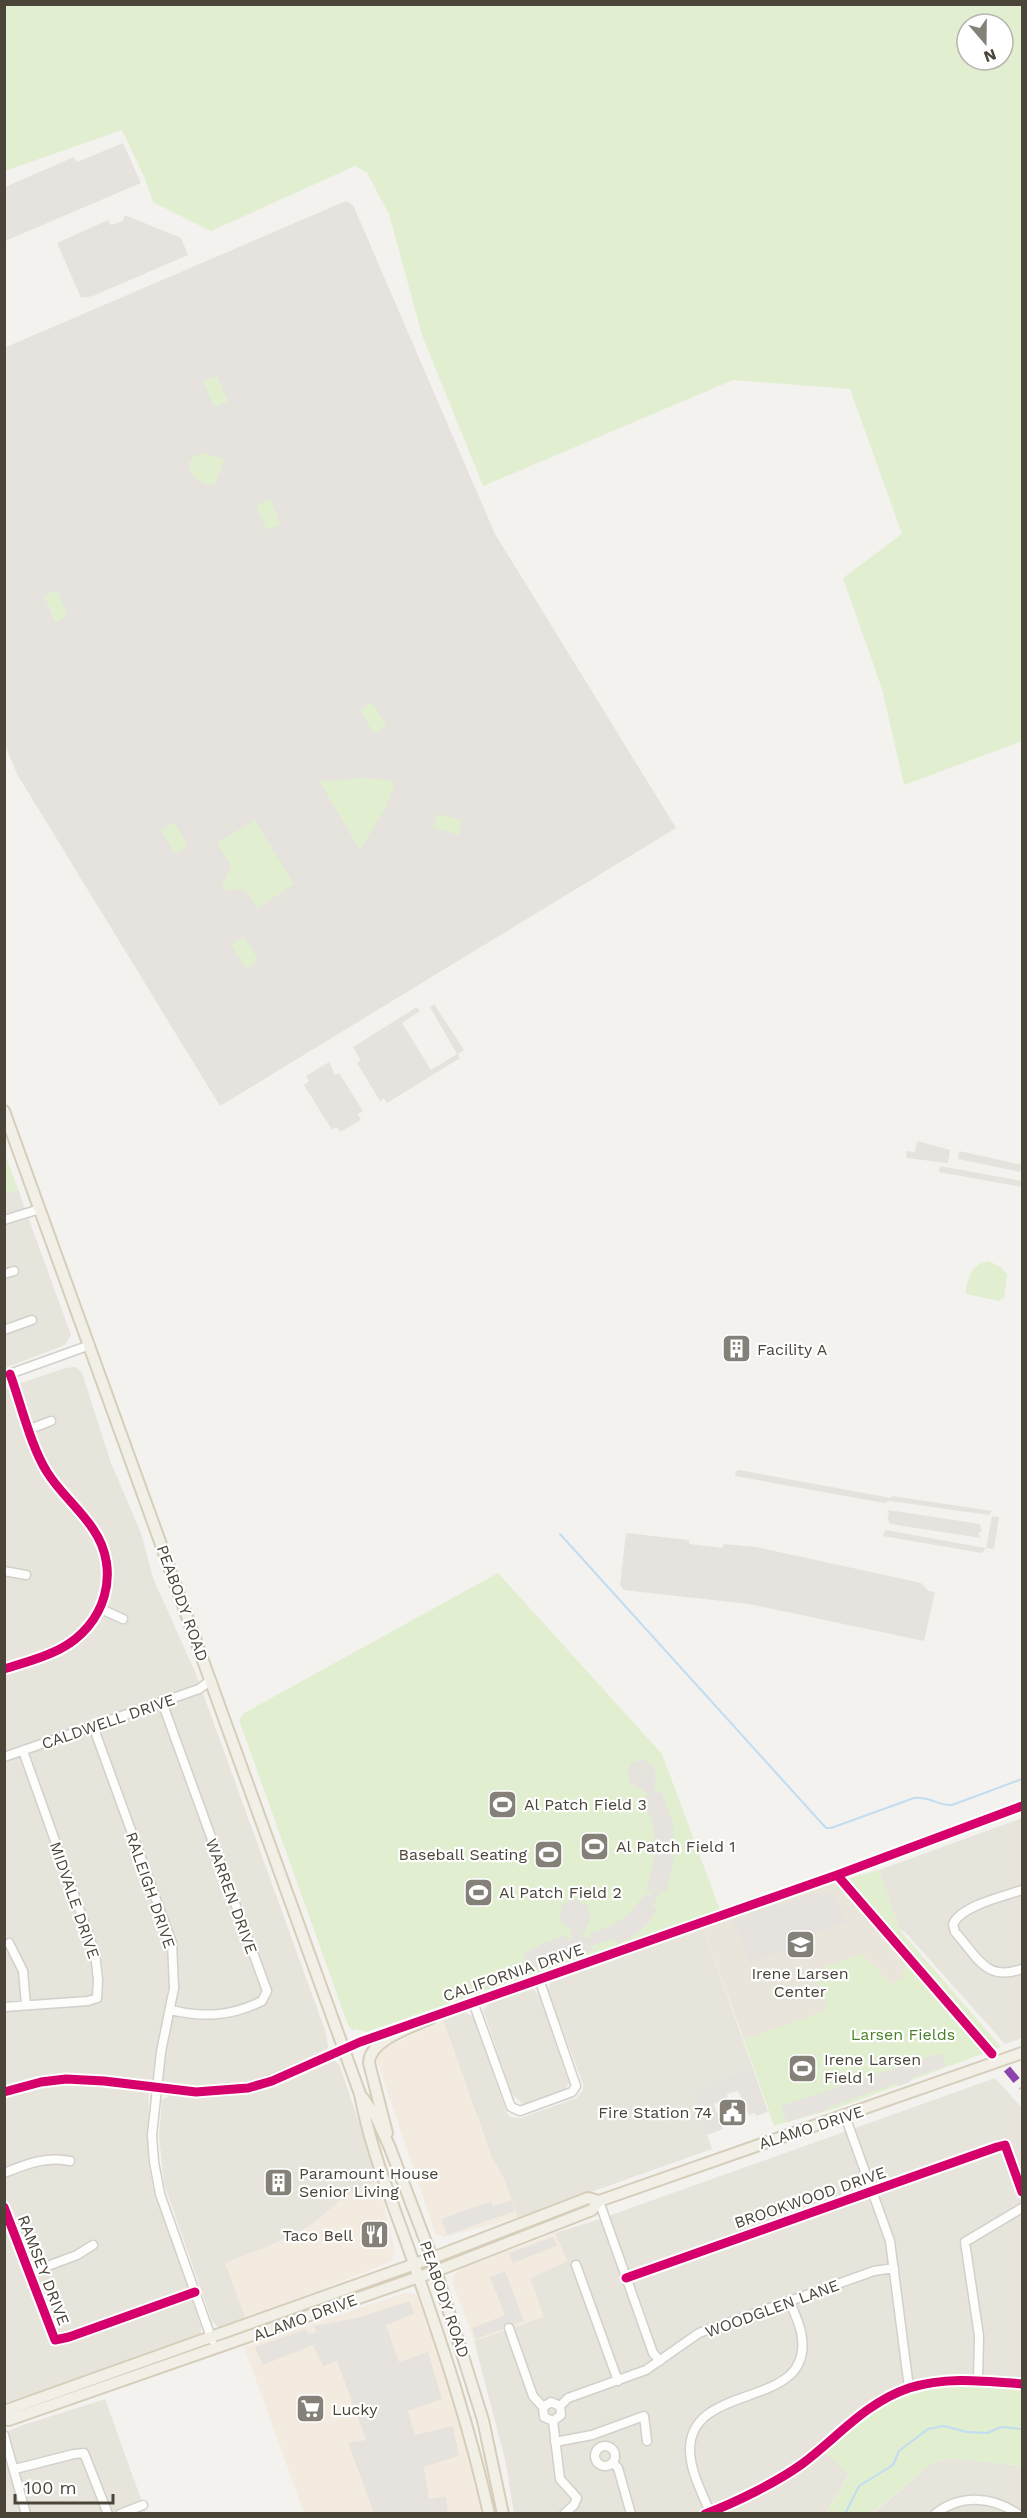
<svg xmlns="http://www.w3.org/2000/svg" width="1027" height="2518" font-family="'Work Sans',sans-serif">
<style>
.residential{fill:#e7e4dc}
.commercial{fill:#f3ebdf}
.industrial{fill:#e6e2de}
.education{fill:#eae5da}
.green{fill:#e1eecf;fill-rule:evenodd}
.parking{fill:#e6e3df}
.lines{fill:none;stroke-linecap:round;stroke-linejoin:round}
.stream{stroke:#c0ddf1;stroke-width:2}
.minor-casing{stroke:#d2d0cb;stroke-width:11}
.major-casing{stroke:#d6cebb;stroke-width:14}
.minor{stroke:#fdfdfc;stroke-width:8}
.major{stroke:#f2efe6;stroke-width:10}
.quiet{stroke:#8e44ad;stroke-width:8;stroke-dasharray:15 8;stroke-linecap:butt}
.cycleway-casing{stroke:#fff;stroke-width:13}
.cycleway{stroke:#d6006c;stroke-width:9}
.labels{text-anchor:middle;stroke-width:4.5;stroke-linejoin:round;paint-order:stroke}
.poi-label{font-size:16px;fill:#4b4439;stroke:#fff;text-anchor:start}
.street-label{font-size:16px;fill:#4b4439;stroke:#fff}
.park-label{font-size:16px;fill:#4a7f2a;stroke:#fff}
</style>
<rect width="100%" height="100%" fill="#f4f2ee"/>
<path class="residential" d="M18,1189L71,1335L65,1345L5,1368V1194Z
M76,1367L82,1373L111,1463L141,1533L153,1578L196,1674L326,2033L328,2048L281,2071L234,2085L200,2087L149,2079L148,2161L153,2188L201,2326V2333L196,2337L5,2403L4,1389L65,1368Z
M1022,1818V2038L1005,2044L905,1932L899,1929L879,1870Z
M703,1928L753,2068L691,2090L712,2149L518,2218L504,2179L492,2158L443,2020L464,2012L473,2016L506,2111L510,2117L521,2118L576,2098L583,2090V2084L548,1991L550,1983Z
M533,1989L539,1995L569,2083L565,2090L523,2104L512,2094L483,2010L488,2004Z
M334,2060L340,2066L378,2180L346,2196L310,2226L271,2245L246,2320L219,2328L212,2321L164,2184L159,2136L162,2100L169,2096L213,2098L249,2093L271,2087L322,2063Z
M995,2078L1022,2108V2390L988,2386L939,2387L912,2393L869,2415L825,2452L849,2474L826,2513H514L505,2459L474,2341L508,2329L530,2278L567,2261L555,2233L597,2220Z
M105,2399L146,2513H5L4,2433L20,2426Z
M951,2458L1022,2466V2513L872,2514L932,2463Z"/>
<path class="commercial" d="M443,2020L492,2158L504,2179L518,2218L444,2237L435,2233L376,2058V2054L381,2050Z
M378,2180L395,2251L392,2261L246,2320L225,2263L271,2245L310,2226L346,2196Z
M555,2233L567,2261L530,2278L544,2317L474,2341L453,2284V2276L458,2270Z
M408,2292L417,2296L448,2382L471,2462L481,2513H304L244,2347Z"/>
<path class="industrial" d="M346,201L353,205L495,534L676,828L220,1106L17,774L5,745L4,348Z"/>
<path class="education" d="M835,1882L907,1962L902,1978L875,1994L744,2040L703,1928Z"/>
<path class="green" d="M4,5H1022V741L904,785L882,689L843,578L902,534L850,389L733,380L483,486L422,335L389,214L367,173L355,166L211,231L153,202L145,179L122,130L5,171ZM967,24H1003V60H967Z
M217,376L228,401L214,407L203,381Z
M202,453L223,458L224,463L214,486C194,484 176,462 202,453Z
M270,499L281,525L267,530L256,505Z
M57,590L68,616L55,622L44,596Z
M372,702L387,726L374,734L360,710Z
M368,778L393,781L395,785L384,811L360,850L319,781Z
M437,814L462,820L459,835L433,828Z
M255,820L294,884L257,909L245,889L224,890L222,886L231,866L217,843Z
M174,822L188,846L175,854L161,830Z
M244,937L259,961L246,969L231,945Z
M4,1152L18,1189L5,1194H4Z
M989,1261L1002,1268L1007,1275L1004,1298L999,1301L966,1294C967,1277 972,1264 989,1261Z
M498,1573L662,1754L720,1910L366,2032L356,2029L353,2031L348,2025L239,1720L244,1713Z
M879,1870L899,1929L1001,2047L837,2108L774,2126L744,2040L828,2010L815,1971L862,1954L891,1983L882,1991L901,1978L907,1962L835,1882Z
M963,2386L1022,2390V2466L951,2458L932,2463L872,2513H826L849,2475L825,2452C871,2410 899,2390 963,2386Z"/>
<path class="parking" d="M123,143L141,183L5,241V187L74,157L77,162Z
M125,215L181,238L188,255L93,296L81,298L57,243L108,220L111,225L123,221Z
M434,1004L464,1050L458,1054L460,1058L387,1103L384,1098L380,1101L357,1063L361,1061L353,1047L417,1007L420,1011L402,1023L431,1070L457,1054L430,1007Z
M329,1062L335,1075L339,1073L363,1111L358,1114L361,1120L340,1132L337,1127L332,1130L304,1085L309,1081L306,1076Z
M917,1141L950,1150L948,1163L906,1158L907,1151L915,1152Z
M959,1151L1022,1165L1020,1172L958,1159Z
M940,1166L1022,1181V1187L939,1172Z
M739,1470L891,1498L892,1496L992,1511L989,1515L890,1501L884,1503L735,1476L736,1471Z
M888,1510L980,1524L982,1532H978L981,1538L890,1524L887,1517L889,1516Z
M992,1516L999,1517L994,1549L986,1548L982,1553L883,1536L885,1530L986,1548Z
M626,1533L689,1540V1544L722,1548L724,1544L756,1547L921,1583L929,1591L935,1592L924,1641L749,1604L624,1590L620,1585Z
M644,1759L654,1767L656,1776L654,1788L656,1793L661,1791L673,1823L674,1858L667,1891L661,1890L653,1906L658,1909L647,1924L630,1938L618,1944L615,1938L591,1946L593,1951L567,1955L550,1961L548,1956L541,1958L544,1964L534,1969L523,1954L543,1943L566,1935L568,1941L572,1940L571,1931L560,1920L561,1908L564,1903L575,1899L588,1905L591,1918L582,1935L586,1938H590V1933L611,1926L629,1914L645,1894L650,1896L652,1892L647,1890L656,1850L653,1825L643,1798L648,1795L646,1792L630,1783L627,1774L631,1763Z
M825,1893L834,1896L848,1922L792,1940L784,1950L750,1962L748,1960L733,1920L775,1904L777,1907L811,1895Z
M941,2053L946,2066L910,2078V2082L899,2086L897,2083L829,2107V2109L787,2122L781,2106Z
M753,2068L768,2112L756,2116L755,2113L749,2115L738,2091L727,2094L728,2099L714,2104L723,2129L707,2135L691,2090Z
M511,2200L515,2211L447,2235L441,2219L491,2201L493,2206Z
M553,2237L557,2246L513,2263L509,2253Z
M505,2271L524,2321L476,2339L472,2328L505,2315L490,2277Z
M410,2301L414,2314L386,2325L399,2362L428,2352L442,2399L408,2411L415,2435L453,2426L459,2456L424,2467L429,2499L446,2496L448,2513L386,2514L385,2511L374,2513L348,2443L366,2440L337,2361L323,2366L313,2345L263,2365L255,2347L306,2329L308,2334L316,2332L314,2326L357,2318Z"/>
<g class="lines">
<path class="stream" d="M560,1534L826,1828H831L914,1798C930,1796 937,1806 952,1805L1022,1779
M845,2514L859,2486L893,2465L899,2451L928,2429L944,2426L967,2432L987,2433L1001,2427L1022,2429"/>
<defs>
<path id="minor" d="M4,1220L40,1209
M4,1274L14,1271
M4,1330L32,1320
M4,1376L90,1345
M30,1429L51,1421
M4,1571L26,1575
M101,1609L123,1619
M4,1669C23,1663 43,1658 60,1649C105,1626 122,1571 93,1529C80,1509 60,1493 47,1472C31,1447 21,1404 10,1374
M162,1702L267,1991L262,2001C232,2016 204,2018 171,2010
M93,1726L172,1943L174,1988L161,2052L152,2135L154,2162L160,2194L212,2340
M4,1757L199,1689L211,1680
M1022,1890C1004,1896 961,1906 953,1924L955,1932C977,1956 985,1982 1022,1969
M9,1943L23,1971L26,2005
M473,2002L511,2107L520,2111L572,2092L576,2086L539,1979
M4,2007L88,2001L97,1998L98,1980L95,1953L23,1751
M427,2019L837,1875L1022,1806
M4,2092C25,2085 46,2080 67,2079C116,2077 164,2095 213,2092C257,2090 291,2071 330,2054C351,2044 373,2038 395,2030
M845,2116L890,2241L909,2388
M4,2173C27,2164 46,2156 70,2161
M599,2201L653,2353L660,2361
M4,2207L55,2340L69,2337L195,2292
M576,2265L618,2381
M29,2273L77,2255L93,2245
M626,2278L997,2147L1005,2145L1022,2192
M509,2328L533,2396L543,2407
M978,2380L979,2336L965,2242L1022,2208
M560,2406L568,2398L646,2370L699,2333L874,2271L894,2268
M543,2407L544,2417L553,2421L561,2415L560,2406
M543,2407L551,2402L560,2406
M553,2421L560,2479L577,2498L574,2505L564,2514
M4,2435L26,2514
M555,2442L592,2435L644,2416L647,2441
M595 2456a10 10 0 1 1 20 0a10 10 0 1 1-20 0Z
M613,2463L618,2468L631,2514
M15,2469L74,2454L84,2453L108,2514
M710,2512C702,2493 690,2471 690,2450C690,2379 818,2412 801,2332C799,2322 793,2311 790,2301
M120,2514L143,2505
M705,2514C735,2503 777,2482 802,2464C838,2437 865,2403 909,2388C946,2376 985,2381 1022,2384
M935,2514C960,2494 992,2496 1018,2514"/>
<path id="major" d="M4,1111L360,2094C371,2153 395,2208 414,2264C443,2347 470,2428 489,2514
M363,2098L376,2117L390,2148L432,2258L483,2420L503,2514
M387,2133L369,2063C369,2040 412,2027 431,2018
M4,2411L443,2254L588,2198L599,2201
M4,2419L9,2420L436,2271L592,2210L599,2201L1022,2053"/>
</defs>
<use href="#minor" class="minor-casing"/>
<use href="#major" class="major-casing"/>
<use href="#minor" class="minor"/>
<use href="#major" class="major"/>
<path class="quiet" d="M1007,2069L1022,2087"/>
<defs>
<path id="cycleway" d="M4,1669C23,1663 43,1658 60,1649C105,1626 122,1571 93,1529C80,1509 60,1493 47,1472C31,1447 21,1404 10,1374
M837,1875L992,2054
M4,2092L41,2082L66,2079L104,2081L196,2092L248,2088L272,2081L360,2042L837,1875L1022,1806
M4,2207L55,2340L69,2337L195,2292
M626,2278L997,2147L1005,2145L1022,2192
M705,2514C735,2503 777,2482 802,2464C838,2437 865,2403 909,2388C946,2376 985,2381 1022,2384"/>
</defs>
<use href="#cycleway" class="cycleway-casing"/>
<use href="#cycleway" class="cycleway"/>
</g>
<defs>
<symbol id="building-square" viewBox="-11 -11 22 22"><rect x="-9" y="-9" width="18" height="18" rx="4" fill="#868178" stroke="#fff"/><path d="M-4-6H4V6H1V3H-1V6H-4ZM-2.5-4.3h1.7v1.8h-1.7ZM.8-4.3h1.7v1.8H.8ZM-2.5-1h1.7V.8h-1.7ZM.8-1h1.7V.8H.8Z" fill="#fff"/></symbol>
<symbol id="stadium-square" viewBox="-11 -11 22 22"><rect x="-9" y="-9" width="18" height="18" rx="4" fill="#868178" stroke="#fff"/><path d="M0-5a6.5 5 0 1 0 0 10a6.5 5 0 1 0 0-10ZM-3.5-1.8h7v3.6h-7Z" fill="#fff"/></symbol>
<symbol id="school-square" viewBox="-11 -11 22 22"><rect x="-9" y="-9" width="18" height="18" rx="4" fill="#868178" stroke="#fff"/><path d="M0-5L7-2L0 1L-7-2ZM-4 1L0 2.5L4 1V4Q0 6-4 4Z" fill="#fff"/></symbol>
<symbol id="civic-square" viewBox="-11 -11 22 22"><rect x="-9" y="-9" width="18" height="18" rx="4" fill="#868178" stroke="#fff"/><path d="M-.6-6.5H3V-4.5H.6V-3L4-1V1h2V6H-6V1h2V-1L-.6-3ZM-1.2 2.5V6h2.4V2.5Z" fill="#fff"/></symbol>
<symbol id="restaurant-square" viewBox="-11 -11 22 22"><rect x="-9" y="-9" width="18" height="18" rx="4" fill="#868178" stroke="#fff"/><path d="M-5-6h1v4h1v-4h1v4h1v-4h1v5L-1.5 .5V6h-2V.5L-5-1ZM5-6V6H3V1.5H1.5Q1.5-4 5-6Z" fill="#fff"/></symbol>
<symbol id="supermarket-square" viewBox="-11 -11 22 22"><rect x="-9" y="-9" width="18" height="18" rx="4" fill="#868178" stroke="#fff"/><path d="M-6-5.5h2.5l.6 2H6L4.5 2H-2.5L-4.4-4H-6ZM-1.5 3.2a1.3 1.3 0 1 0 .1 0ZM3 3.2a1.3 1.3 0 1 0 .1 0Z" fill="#fff"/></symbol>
</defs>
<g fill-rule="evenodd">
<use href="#building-square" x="720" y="1332" width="33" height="33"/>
<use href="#stadium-square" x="486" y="1788" width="33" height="33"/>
<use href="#stadium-square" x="578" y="1830" width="33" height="33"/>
<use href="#stadium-square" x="532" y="1838" width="33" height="33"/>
<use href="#stadium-square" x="462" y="1876" width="33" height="33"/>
<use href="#school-square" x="784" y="1928" width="33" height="33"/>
<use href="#stadium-square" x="786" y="2052" width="33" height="33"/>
<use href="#civic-square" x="716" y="2096" width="33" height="33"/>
<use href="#building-square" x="262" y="2166" width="33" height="33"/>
<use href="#restaurant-square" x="358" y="2218" width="33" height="33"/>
<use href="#supermarket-square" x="294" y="2392" width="33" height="33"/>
</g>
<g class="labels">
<g class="poi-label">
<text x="757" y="1355">Facility A</text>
<text x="524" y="1810">Al Patch Field 3</text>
<text x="616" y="1852">Al Patch Field 1</text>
<text x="527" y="1860" text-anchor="end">Baseball Seating</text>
<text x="499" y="1898">Al Patch Field 2</text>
<text x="800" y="1979" text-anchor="middle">Irene Larsen<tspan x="800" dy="18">Center</tspan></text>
<text x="824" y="2065">Irene Larsen<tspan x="824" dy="18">Field 1</tspan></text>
<text x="712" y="2118" text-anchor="end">Fire Station 74</text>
<text x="299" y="2179">Paramount House<tspan x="299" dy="18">Senior Living</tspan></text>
<text x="353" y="2241" text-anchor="end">Taco Bell</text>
<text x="332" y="2415">Lucky</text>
</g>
<g class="street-label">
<text transform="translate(183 1603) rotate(70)" y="6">PEABODY ROAD</text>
<text transform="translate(108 1721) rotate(-19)" y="6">CALDWELL DRIVE</text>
<text transform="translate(151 1890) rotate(71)" y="6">RALEIGH DRIVE</text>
<text transform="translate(232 1896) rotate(70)" y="6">WARREN DRIVE</text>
<text transform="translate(75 1900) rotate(71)" y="6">MIDVALE DRIVE</text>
<text transform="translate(513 1972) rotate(-19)" y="6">CALIFORNIA DRIVE</text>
<text transform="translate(811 2127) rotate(-18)" y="6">ALAMO DRIVE</text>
<text transform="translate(810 2197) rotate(-19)" y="6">BROOKWOOD DRIVE</text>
<text transform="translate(44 2270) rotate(69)" y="6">RAMSEY DRIVE</text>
<text transform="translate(445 2299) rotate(71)" y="6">PEABODY ROAD</text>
<text transform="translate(772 2308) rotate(-20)" y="6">WOODGLEN LANE</text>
<text transform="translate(305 2317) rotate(-20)" y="6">ALAMO DRIVE</text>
</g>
<g class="park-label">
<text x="903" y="2040">Larsen Fields</text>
</g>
</g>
<rect width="1027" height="2518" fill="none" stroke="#4b4439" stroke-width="12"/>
<g transform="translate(985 42) rotate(160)"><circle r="28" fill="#ffffff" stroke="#b7b4b0" stroke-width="1.5"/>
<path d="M0-4.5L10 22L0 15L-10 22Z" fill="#868178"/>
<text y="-9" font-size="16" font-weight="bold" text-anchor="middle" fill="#4b4439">N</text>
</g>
<path d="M15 2494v9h98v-9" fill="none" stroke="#4b4439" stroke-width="3"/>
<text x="24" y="2494" font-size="18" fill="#4b4439" stroke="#ffffff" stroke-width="4.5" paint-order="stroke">100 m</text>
</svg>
